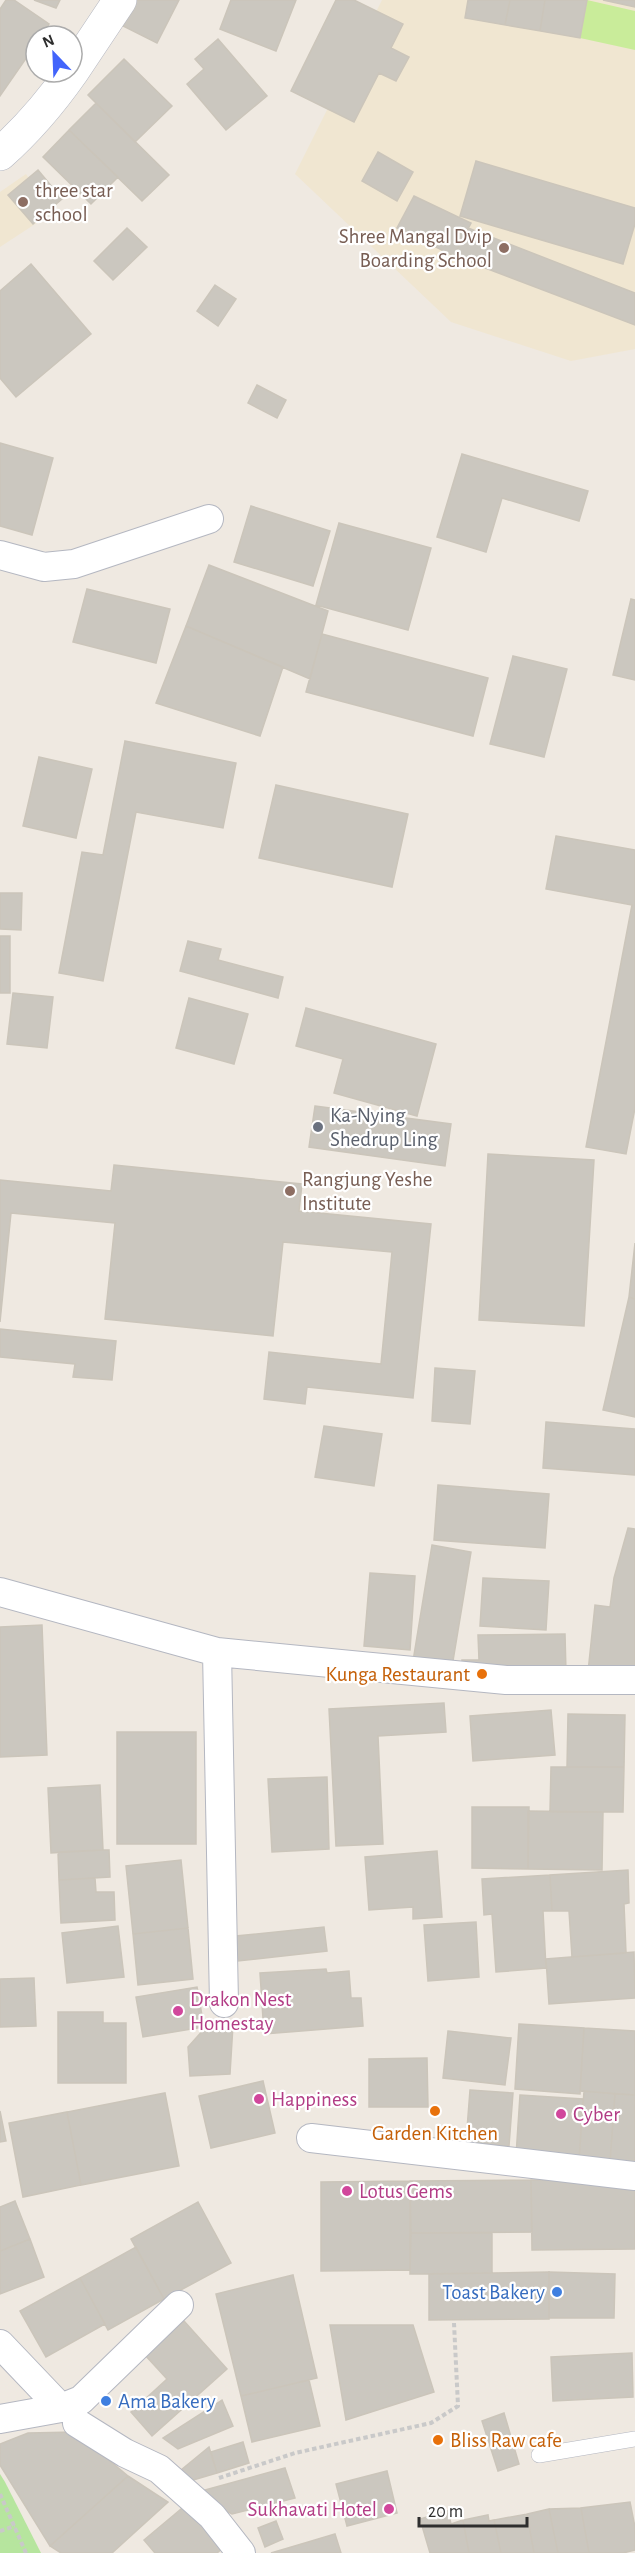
<svg xmlns="http://www.w3.org/2000/svg" width="635" height="2553" font-family="'Alegreya Sans',sans-serif">
<style>
.education{fill:#f0e6d1}
.green{fill:#b6e59e}
.pitch{fill:#c9ec9a}
.building{fill:#cbc7bf;stroke:#cbc5ba;stroke-width:1.5}
.lines{fill:none;stroke-linecap:round;stroke-linejoin:round}
.lane-casing{stroke:#b4b7c1;stroke-width:16}
.street-casing{stroke:#b4b7c1;stroke-width:30}
.secondary-casing{stroke:#b4b7c1;stroke-width:34}
.path{stroke:#c9c9c9;stroke-width:4;stroke-dasharray:4.5 3;stroke-linecap:butt}
.lane{stroke:#fff;stroke-width:15}
.street{stroke:#fff;stroke-width:28}
.secondary{stroke:#fff;stroke-width:33}
.education-dot{fill:#8d6e63;stroke:#fff;stroke-width:2}
.worship-dot{fill:#6b7280;stroke:#fff;stroke-width:2}
.food-dot{fill:#e8710a;stroke:#fff;stroke-width:2}
.hotel-dot{fill:#d1479c;stroke:#fff;stroke-width:2}
.shop-dot{fill:#3f7fe0;stroke:#fff;stroke-width:2}
.labels{text-anchor:middle;stroke-width:4.5;stroke-linejoin:round;paint-order:stroke}
.education-label{font-size:21px;fill:#785e54;stroke:#fff;text-anchor:start}
.worship-label{font-size:21px;fill:#5b616d;stroke:#fff;text-anchor:start}
.food-label{font-size:21px;fill:#c56008;stroke:#fff;text-anchor:end}
.hotel-label{font-size:21px;fill:#b23c85;stroke:#fff;text-anchor:start}
.shop-label{font-size:21px;fill:#366cbe;stroke:#fff;text-anchor:end}
</style>
<rect width="100%" height="100%" fill="#efe9e1"/>
<path class="education" d="M382,0H635V349L571,361L451,322L295,174Z
M26,174L52,213L0,247V192Z"/>
<path class="green" d="M0,2474L5,2482L41,2553H0Z"/>
<path class="pitch" d="M587,0L635,11V50L580,38Z"/>
<path class="building" d="M6,0H14L49,24L41,36H36V44L0,96V9Z
M34,0H60L56,8Z
M134,0H179L157,43L121,25Z
M231,0H296L276,51L220,29Z
M336,0H354L403,24L391,48L409,57L396,81L379,73L354,122L291,91Z
M468,0H510L505,25L465,18Z
M510,0H545L540,31L505,25Z
M545,0H587L580,38L540,31Z
M603,0H635V7Z
M218,39L267,96L226,130L187,84L204,69L195,59Z
M124,59L172,106L135,142L88,95Z
M96,103L169,175L142,201L69,130Z
M69,130L118,177L91,204L43,157Z
M378,152L413,172L397,201L362,181Z
M476,161L635,208V224L623,264L460,216Z
M38,170L62,199L33,224L8,195Z
M414,196L471,223L454,256L397,228Z
M127,228L147,247L113,280L94,261Z
M468,228L635,293V325L454,256Z
M31,264L91,334L16,397L0,378V291Z
M215,285L236,299L218,326L197,311Z
M257,385L286,400L277,418L248,403Z
M0,443L53,458L32,535L0,526Z
M462,454L588,491L579,521L502,498L486,552L437,537Z
M251,506L330,531L313,586L234,562Z
M339,523L431,548L408,630L316,605Z
M209,565L328,611L310,679L186,626Z
M87,589L170,609L156,663L73,642Z
M631,599L635,600V680L613,675Z
M186,626L283,667L260,736L156,703Z
M322,634L488,678L473,736L306,692Z
M513,656L567,669L544,757L490,744Z
M125,741L236,763L223,828L136,812L103,981L59,973L82,852L103,855Z
M39,757L92,769L76,838L23,826Z
M276,785L408,814L392,887L259,858Z
M556,836L635,850V1108L626,1154L586,1147L632,905L546,889Z
M0,893H22L21,930L0,929Z
M0,936H10V993H0Z
M188,941L221,949L218,960L283,977L278,998L180,971Z
M13,993L53,997L47,1048L7,1044Z
M189,998L248,1014L234,1064L176,1048Z
M306,1008L436,1044L417,1116L334,1093L343,1059L296,1046Z
M315,1106L451,1124L445,1166L309,1147Z
M488,1154L594,1160L584,1326L479,1320Z
M114,1165L302,1184L299,1211L431,1224L413,1398L307,1387L305,1404L264,1399L269,1352L381,1364L392,1252L283,1242L273,1336L105,1319L115,1223L11,1213L0,1322V1180L111,1191Z
M635,1243V1299L629,1297Z
M629,1297L635,1299V1417L603,1410Z
M0,1329L116,1341L112,1380L73,1377L75,1364L0,1357Z
M435,1368L475,1371L470,1424L432,1421Z
M546,1422L635,1429V1475L543,1468Z
M324,1426L382,1434L374,1486L315,1477Z
M438,1485L549,1494L545,1548L434,1540Z
M628,1528L635,1529V1675L588,1672L595,1605L610,1607L614,1578Z
M432,1545L471,1552L452,1667L413,1661Z
M370,1573L415,1576L410,1650L364,1646Z
M483,1578L549,1581L546,1630L480,1626Z
M42,1625L47,1755L0,1757V1627Z
M565,1634L566,1672L462,1674V1660H479L478,1635Z
M444,1703L446,1732L378,1736L383,1844L336,1846L329,1709Z
M551,1710L555,1755L473,1761L470,1716Z
M568,1714L625,1715L624,1767H567Z
M117,1732H196V1844H117Z
M551,1767H624L623,1812H550Z
M327,1777L329,1849L272,1852L268,1779Z
M100,1785L103,1850L51,1853L48,1788Z
M472,1807H529L528,1869L472,1868Z
M528,1811L603,1812L602,1870L528,1869Z
M103,1850H109L110,1877L59,1880L58,1852Z
M437,1851L442,1917L413,1919V1907L369,1910L365,1857Z
M181,1860L188,1928L133,1934L126,1866Z
M628,1870L629,1903L624,1904L626,1953L572,1957L569,1911H552L550,1875Z
M550,1875L552,1911H543L546,1968L496,1972L492,1914L484,1915L482,1879Z
M95,1878L96,1892H114L115,1920L61,1923L59,1880Z
M476,1922L479,1977L428,1981L424,1925Z
M118,1926L124,1977L67,1983L62,1933Z
M324,1927L327,1951L238,1961L236,1936Z
M188,1928L193,1979L138,1985L133,1934Z
M634,1952L635,1998L549,2004L546,1959Z
M326,1969L327,1973L349,1971L351,1998H361L363,2026L264,2034L260,1973Z
M34,1978L36,2026L0,2027V1979Z
M197,1987L204,2027L143,2037L136,1997Z
M58,2012H103V2023H126V2083H58Z
M519,2024L584,2028L580,2094L515,2089Z
M233,2025L230,2074L190,2076L188,2047L205,2028Z
M584,2028L635,2031V2095L580,2091Z
M448,2031L511,2038L505,2085L443,2078Z
M427,2058L428,2107H369V2059Z
M263,2081L275,2133L211,2148L199,2096Z
M470,2090L513,2093L509,2146L466,2142Z
M584,2091L615,2094L610,2162L579,2160Z
M165,2093L179,2166L81,2185L67,2112Z
M615,2094L635,2095V2175L610,2162Z
M520,2095L583,2099L579,2160L516,2156Z
M0,2111L6,2141L0,2142Z
M67,2112L81,2185L23,2197L9,2123Z
M635,2179V2249L532,2250L531,2180Z
M531,2180L532,2232L411,2233L410,2181Z
M410,2181V2270L321,2271V2182Z
M15,2201L30,2239L0,2251V2207Z
M198,2202L231,2263L164,2299L131,2239Z
M411,2233H492V2273L410,2274Z
M30,2239L44,2277L0,2294V2251Z
M136,2247L164,2299L108,2330L80,2278Z
M549,2272L615,2274L614,2318H549Z
M549,2272V2319L429,2320V2274Z
M293,2275L317,2378L241,2396L216,2294Z
M80,2278L105,2324L46,2357L20,2311Z
M184,2321L227,2369L152,2436L131,2412L167,2379L145,2355Z
M330,2325H413L434,2392L346,2420Z
M632,2353L633,2397L553,2401L551,2357Z
M309,2380L320,2426L252,2442L241,2396Z
M222,2400L233,2426L178,2449L163,2438Z
M504,2413L519,2464L498,2471L482,2421Z
M75,2432L128,2476L50,2546L0,2465V2444L28,2433Z
M243,2442L249,2463L217,2473L211,2452Z
M209,2447L217,2473L183,2483L181,2470Z
M285,2468L295,2498L232,2514L210,2503L205,2490Z
M387,2471L397,2513L347,2526L336,2484Z
M128,2476L168,2502L112,2553H61L50,2546Z
M630,2502L635,2527V2550L623,2553H589L581,2508Z
M187,2504L224,2547L217,2553H155L144,2540Z
M581,2508L589,2553H558L549,2509Z
M549,2509L558,2553H534L527,2514Z
M448,2511L451,2524L463,2520L469,2553H430L420,2519Z
M527,2514L534,2553H501L494,2520Z
M488,2515L489,2521L494,2520L501,2553H469L463,2520Z
M276,2521L283,2539L265,2547L258,2528Z
M335,2534L341,2553H271Z"/>
<g class="lines">
<defs>
<path id="lane" d="M539,2455L635,2439"/>
<path id="street" d="M0,555L44,567L74,564L209,519
M0,1592L217,1652L506,1680H635
M217,1652L224,2003
M311,2138L635,2176
M0,2344L61,2408
M0,2419L61,2408L81,2400L179,2305
M77,2423L125,2453L159,2469L212,2516L241,2553"/>
<path id="secondary" d="M72,72L120,0
M0,154C27,130 51,102 72,72"/>
</defs>
<use href="#lane" class="lane-casing"/>
<use href="#street" class="street-casing"/>
<use href="#secondary" class="secondary-casing"/>
<path class="path" d="M219,2478L295,2453L431,2423L458,2406L454,2323
M0,2494L26,2553
M0,2531L15,2526"/>
<use href="#lane" class="lane"/>
<use href="#street" class="street"/>
<use href="#secondary" class="secondary"/>
</g>
<g class="education-dot">
<circle cx="23" cy="202" r="6"/>
<circle cx="504" cy="248" r="6"/>
<circle cx="290" cy="1191" r="6"/>
</g>
<circle class="worship-dot" cx="318" cy="1127" r="6"/>
<g class="food-dot">
<circle cx="482" cy="1674" r="6"/>
<circle cx="435" cy="2111" r="6"/>
<circle cx="438" cy="2440" r="6"/>
</g>
<g class="hotel-dot">
<circle cx="178" cy="2011" r="6"/>
<circle cx="259" cy="2099" r="6"/>
<circle cx="561" cy="2114" r="6"/>
<circle cx="347" cy="2191" r="6"/>
<circle cx="389" cy="2509" r="6"/>
</g>
<g class="shop-dot">
<circle cx="557" cy="2292" r="6"/>
<circle cx="106" cy="2401" r="6"/>
</g>
<g class="labels">
<g class="education-label">
<text x="35" y="197">three star<tspan x="35" dy="24">school</tspan></text>
<text x="492" y="243" text-anchor="end">Shree Mangal Dvip<tspan x="492" dy="24">Boarding School</tspan></text>
<text x="302" y="1186">Rangjung Yeshe<tspan x="302" dy="24">Institute</tspan></text>
</g>
<g class="worship-label">
<text x="330" y="1122">Ka-Nying<tspan x="330" dy="24">Shedrup Ling</tspan></text>
</g>
<g class="food-label">
<text x="470" y="1681">Kunga Restaurant</text>
<text x="435" y="2140" text-anchor="middle">Garden Kitchen</text>
<text x="450" y="2447" text-anchor="start">Bliss Raw cafe</text>
</g>
<g class="hotel-label">
<text x="190" y="2006">Drakon Nest<tspan x="190" dy="24">Homestay</tspan></text>
<text x="271" y="2106">Happiness</text>
<text x="573" y="2121">Cyber</text>
<text x="359" y="2198">Lotus Gems</text>
<text x="377" y="2516" text-anchor="end">Sukhavati Hotel</text>
</g>
<g class="shop-label">
<text x="545" y="2299">Toast Bakery</text>
<text x="118" y="2408" text-anchor="start">Ama Bakery</text>
</g>
</g>
<g transform="translate(54 54) rotate(337)"><circle r="28" fill="#ffffff" stroke="#ababab" stroke-width="1.5"/>
<path d="M0-4.5L10 22L0 15L-10 22Z" fill="#4264fb"/>
<text y="-9" font-size="16" font-weight="bold" text-anchor="middle" fill="#2e2e2e">N</text>
</g>
<path d="M419 2517v9h108v-9" fill="none" stroke="#2e2e2e" stroke-width="3"/>
<text x="428" y="2517" font-size="18" fill="#2e2e2e" stroke="#ffffff" stroke-width="4.5" paint-order="stroke">20 m</text>
</svg>
